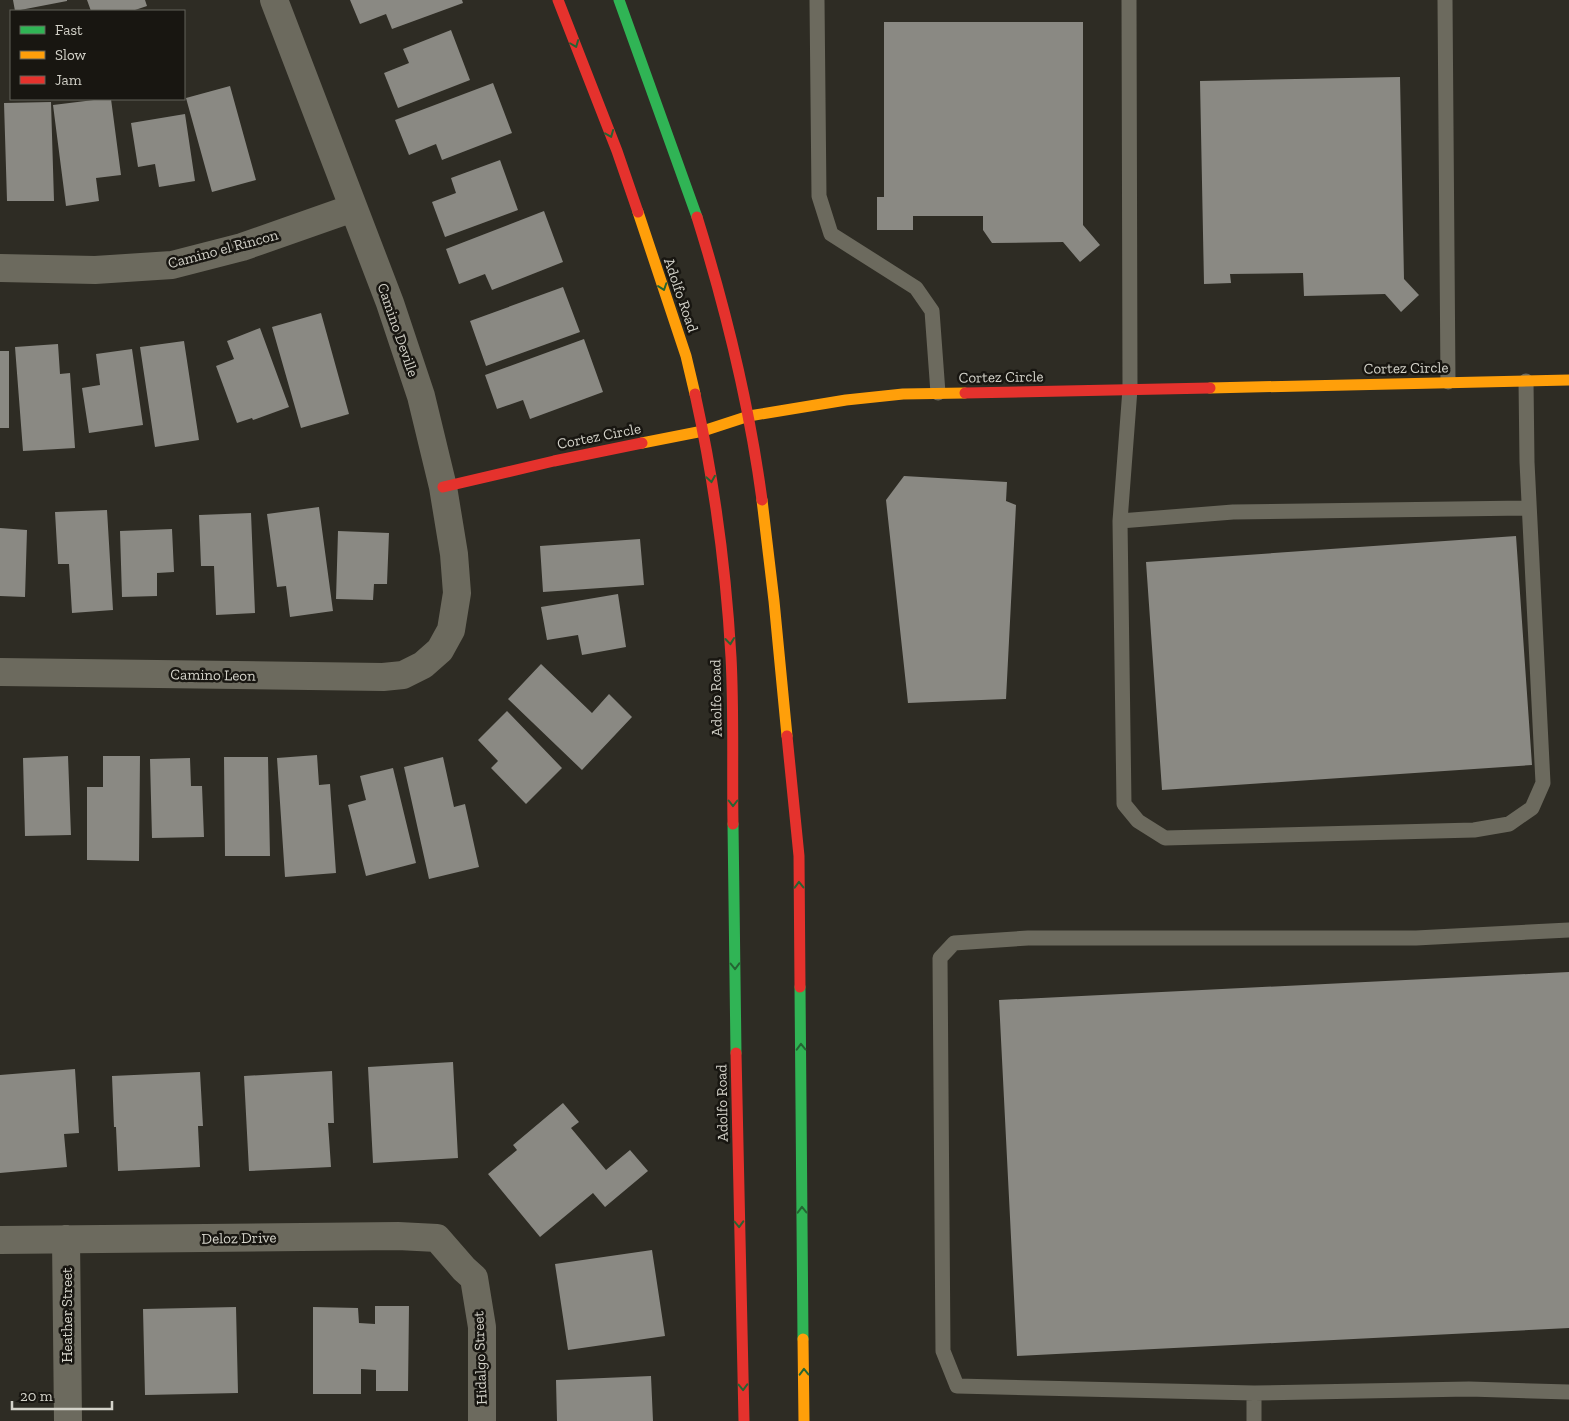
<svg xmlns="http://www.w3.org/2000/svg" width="1569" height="1421" font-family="'Zilla Slab',serif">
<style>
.building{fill:#8a8983}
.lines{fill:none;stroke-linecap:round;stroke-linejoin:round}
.lane{stroke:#6c6a5e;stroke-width:15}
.street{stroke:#6c6a5e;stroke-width:28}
.fast{stroke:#30b455;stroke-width:11}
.slow{stroke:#ff9f0a;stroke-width:11}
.jam{stroke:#e5322d;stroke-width:11}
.oneway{stroke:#246533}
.labels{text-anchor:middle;stroke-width:5;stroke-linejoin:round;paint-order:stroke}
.street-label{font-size:15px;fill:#d4d3ca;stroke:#181611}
</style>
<rect width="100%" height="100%" fill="#2e2c24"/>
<path class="building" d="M13,0H67V1L15,11Z
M87,0H145L147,6L132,11H91Z
M350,0H462L463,3L392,29L386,14L360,24Z
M884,22H1083V225L1100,245L1080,262L1063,242L992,243L983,230V216H913V230H877V197H884Z
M451,30L470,80L398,108L384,73L409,63L403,49Z
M1400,77L1404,279L1419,295L1401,312L1385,294L1304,296L1303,273L1230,274L1231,283L1204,284L1200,81Z
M493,83L512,133L442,160L436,144L409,155L395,120Z
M230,86L256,180L212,192L186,98Z
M102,99H111L121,175L96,178L99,201L66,206L53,105Z
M51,102L54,201H7L4,103Z
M185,114L195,181L159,187L155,164L138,167L131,123Z
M500,160L518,210L445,237L432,202L456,193L451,178Z
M544,211L563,262L492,290L485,274L459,284L446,249Z
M563,287L580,332L486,366L470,321Z
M321,313L349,414L301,428L272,327Z
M260,328L289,407L253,420L252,418L237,423L216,366L234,359L227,341Z
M584,339L603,392L530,419L523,400L497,409L485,375Z
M184,341L199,440L155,447L140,347Z
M58,344L60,374L70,373L75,448L23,451L15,347Z
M132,349L143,425L89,433L82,388L100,385L96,354Z
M0,351H9V428H0Z
M904,476L1007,482L1006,501L1016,505L1006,699L908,703L886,500Z
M319,507L333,611L290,617L286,586L277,587L267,514Z
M107,510L113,610L72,613L69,564H58L55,512Z
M251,513L255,613L216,615L214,566H201L199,515Z
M0,528L27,530L25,597L0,596Z
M172,529L174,572L157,573V596L122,597L120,531Z
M338,531L389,533L387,584H374L373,600L336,599Z
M1516,536L1532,765L1162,790L1146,562Z
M640,539L644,585L543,592L540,546Z
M618,594L626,647L582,655L578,635L547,640L541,607Z
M541,664L592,713L609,694L632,717L582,770L508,699Z
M507,711L562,768L526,804L491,768L498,761L478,740Z
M317,755L319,785L330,784L336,873L285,877L277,758Z
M68,756L71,835L25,836L23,758Z
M103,756H140L139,861L87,860V787H103Z
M224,757H268L270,856H225Z
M443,757L454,807L465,804L479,867L429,879L404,767Z
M190,758L191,786H202L204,837L152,838L150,759Z
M393,768L416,863L366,876L348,805L366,800L360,776Z
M1569,972V1328L1017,1356L999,1000Z
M453,1062L458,1158L373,1163L368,1067Z
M75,1069L79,1133L64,1134L67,1167L0,1173V1075Z
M332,1071L334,1123H328L331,1167L249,1171L244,1076Z
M200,1072L203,1126H198L200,1167L118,1171L116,1127H114L112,1076Z
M563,1103L579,1122L571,1128L606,1170L630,1150L648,1171L605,1207L593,1193L540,1237L488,1174L517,1150L513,1145Z
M652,1250L665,1336L568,1350L555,1264Z
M375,1306H409L408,1391H376V1370L361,1369V1394H313V1307L358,1308L359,1323L375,1324Z
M236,1307L238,1393L145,1395L143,1309Z
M651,1376L653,1421H557L556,1380Z"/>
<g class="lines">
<path class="lane" d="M817,0L819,196L831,234L916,288L932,311L938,393
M1129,0L1130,389L1120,521L1124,804L1138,821L1165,838L1474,830L1509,824L1532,808L1543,783L1527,462L1526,381
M1445,0L1448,382
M1120,521L1233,512L1529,508
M1254,1393L957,1386L943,1351L940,958L954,943L1028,938H1416L1569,930
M1254,1421V1393L1469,1389L1569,1392"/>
<path class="street" d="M0,268L95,270L172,265L242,247L353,208
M0,672L383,677L403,675L423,665L440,650L451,630L457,593L454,554L443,487L421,396L390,303L274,0
M66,1239L68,1421
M0,1240L398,1236L437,1238L464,1269L474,1278L482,1327V1421"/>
<path class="fast" d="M619,0L697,217
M733,824L736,1053
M800,987L803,1339"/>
<path class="slow" d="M638,212L686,356L695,394
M1210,388L1569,380
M642,443L703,431L749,416L846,400L903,394L965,393
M762,500L774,601L787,736
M803,1339L804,1421"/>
<path class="jam" d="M558,0L617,151L638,212
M697,217C726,310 749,403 762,500
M965,393L1210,388
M695,394C714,480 726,569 731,657C734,713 732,769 733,824
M443,487L554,461L642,443
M787,736L799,856L800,987
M736,1053L744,1421"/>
</g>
<defs><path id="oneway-chevron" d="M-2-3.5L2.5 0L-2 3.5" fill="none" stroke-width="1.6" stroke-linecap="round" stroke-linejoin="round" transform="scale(1.25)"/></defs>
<g class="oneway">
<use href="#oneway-chevron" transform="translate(575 44) rotate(69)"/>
<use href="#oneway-chevron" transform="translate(610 134) rotate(68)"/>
<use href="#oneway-chevron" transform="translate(663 287) rotate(71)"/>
<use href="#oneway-chevron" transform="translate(711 479) rotate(81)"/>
<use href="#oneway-chevron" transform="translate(730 641) rotate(84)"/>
<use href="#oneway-chevron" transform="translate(733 803) rotate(90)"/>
<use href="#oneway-chevron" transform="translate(799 885) rotate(-91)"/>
<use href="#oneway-chevron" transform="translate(735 966) rotate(89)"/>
<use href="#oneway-chevron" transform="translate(801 1047) rotate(-91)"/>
<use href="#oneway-chevron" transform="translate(802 1210) rotate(-91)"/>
<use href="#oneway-chevron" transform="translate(739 1224) rotate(88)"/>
<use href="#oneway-chevron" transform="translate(804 1372) rotate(-91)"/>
<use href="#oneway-chevron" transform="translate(743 1387) rotate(88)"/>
</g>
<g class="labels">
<g class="street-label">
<text transform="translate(223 249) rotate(-15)" y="5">Camino el Rincon</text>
<text transform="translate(681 295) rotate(71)" y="5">Adolfo Road</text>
<text transform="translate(398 330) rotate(71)" y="5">Camino Deville</text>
<text transform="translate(1406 368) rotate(-1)" y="5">Cortez Circle</text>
<text transform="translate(1001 377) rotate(-1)" y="5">Cortez Circle</text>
<text transform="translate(599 436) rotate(-11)" y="5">Cortez Circle</text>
<text transform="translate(213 675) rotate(1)" y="5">Camino Leon</text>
<text transform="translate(716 698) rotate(-91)" y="5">Adolfo Road</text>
<text transform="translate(722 1103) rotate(-91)" y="5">Adolfo Road</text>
<text transform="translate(239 1238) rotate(-1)" y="5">Deloz Drive</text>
<text transform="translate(67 1315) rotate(-90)" y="5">Heather Street</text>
<text transform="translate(480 1358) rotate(-92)" y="5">Hidalgo Street</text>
</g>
</g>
<rect x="10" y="10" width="175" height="90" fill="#181611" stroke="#63625b"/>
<rect x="20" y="26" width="25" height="8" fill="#30b455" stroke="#63625b"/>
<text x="55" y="35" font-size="15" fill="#d4d3ca">Fast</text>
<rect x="20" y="51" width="25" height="8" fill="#ff9f0a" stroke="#63625b"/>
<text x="55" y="60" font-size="15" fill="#d4d3ca">Slow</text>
<rect x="20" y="76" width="25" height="8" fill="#e5322d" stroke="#63625b"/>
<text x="55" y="85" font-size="15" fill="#d4d3ca">Jam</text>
<path d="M12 1401v8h100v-8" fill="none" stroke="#d4d3ca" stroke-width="2.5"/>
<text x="20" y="1401" font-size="15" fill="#d4d3ca" stroke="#181611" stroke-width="4" paint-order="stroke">20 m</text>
</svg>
